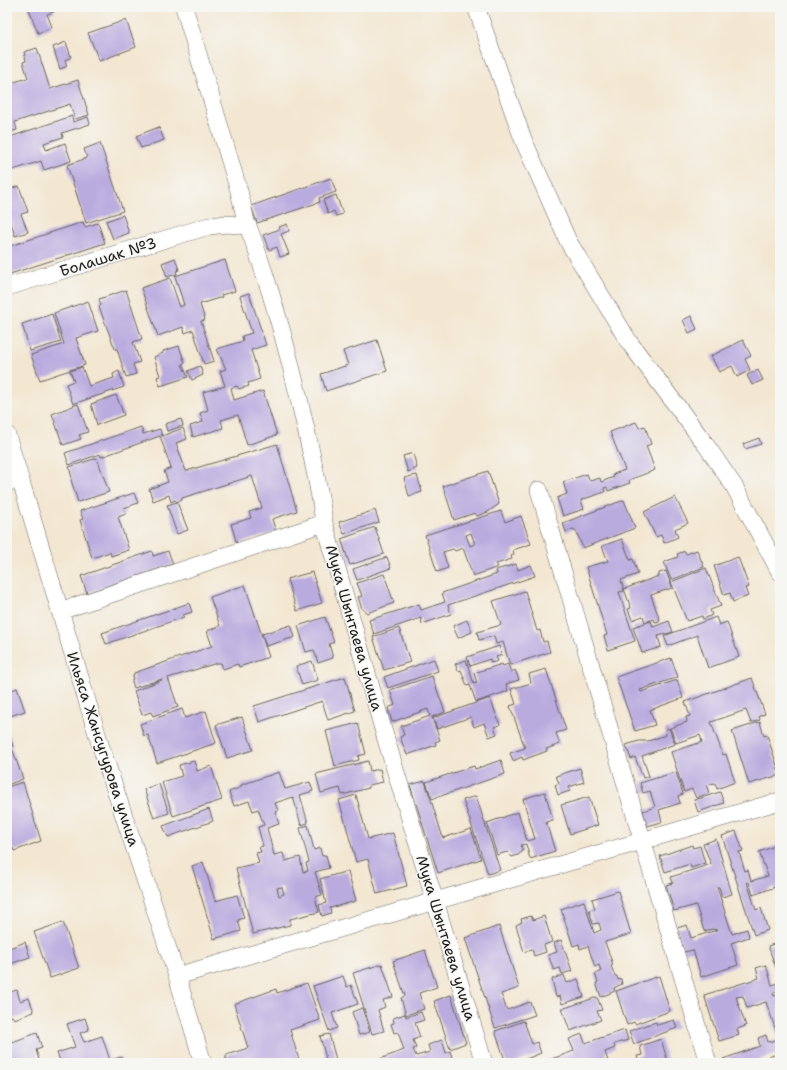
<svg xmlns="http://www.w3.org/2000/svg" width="787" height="1070" font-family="'Shantell Sans',sans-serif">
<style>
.building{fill:#baabdf;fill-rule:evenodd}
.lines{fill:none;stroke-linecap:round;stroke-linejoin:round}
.street-casing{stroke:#67635c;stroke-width:18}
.street{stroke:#fff;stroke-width:17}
.labels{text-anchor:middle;stroke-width:3;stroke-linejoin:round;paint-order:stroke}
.street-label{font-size:15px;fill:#1c1c1c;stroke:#f6f6f2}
</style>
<rect width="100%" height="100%" fill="#f6f6f2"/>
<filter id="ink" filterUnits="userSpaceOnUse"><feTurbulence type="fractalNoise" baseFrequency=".025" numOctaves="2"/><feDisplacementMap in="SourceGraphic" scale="8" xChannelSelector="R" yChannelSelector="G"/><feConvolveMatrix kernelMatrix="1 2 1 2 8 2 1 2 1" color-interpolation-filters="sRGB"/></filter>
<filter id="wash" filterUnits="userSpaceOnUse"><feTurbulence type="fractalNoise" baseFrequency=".012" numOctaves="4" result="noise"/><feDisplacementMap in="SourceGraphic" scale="16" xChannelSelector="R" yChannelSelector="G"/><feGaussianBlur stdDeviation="0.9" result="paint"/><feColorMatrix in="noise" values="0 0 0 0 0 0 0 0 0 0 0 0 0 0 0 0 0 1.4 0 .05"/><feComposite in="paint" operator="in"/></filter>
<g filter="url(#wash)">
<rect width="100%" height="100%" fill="#f3e7d2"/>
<g id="blocks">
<path class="building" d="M28,7H52L54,12L47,14L52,27L38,33Z
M126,20L136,47L99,61L88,33Z
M66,42L71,57L65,60L67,66L60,69L53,47Z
M37,48L50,89L78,80L89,115L75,119L70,104L15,122L17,130L7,133V84L28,78L23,62L26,61L24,52Z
M72,116L73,122L88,117L90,124L62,133L63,137L44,143L46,150L65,143L71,161L44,170L41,161L7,172V138Z
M159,127L164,140L141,148L136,136Z
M100,143L123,211L86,223L67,165L87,158L84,149Z
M331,178L336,192L319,198L320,202L257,223L251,206Z
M19,186L28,212L21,214L28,232L15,236L11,223L7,224V190Z
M336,195L343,214L336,216L334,211L328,214L323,200Z
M123,215L129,233L113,239L106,221Z
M83,222L85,227L98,223L105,243L7,275V247Z
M287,224L289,231L281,234L289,254L280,257L277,247L269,250L263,235L280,229L279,227Z
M175,258L179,270L176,271L177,274L167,277L162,263Z
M225,260L235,291L221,295L222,297L200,304L205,320L201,321L214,361L204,364L193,330L185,333L183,327L158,336L141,288L170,278L180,307L184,305L175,276Z
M126,290L142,339L133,342L140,362L133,364L136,374L126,377L117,349H115L99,307L101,305L99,299Z
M249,293L266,345L251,350L260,379L248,383L249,386L239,389L237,386L231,388L234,400L263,391L277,435L247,445L238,415L221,420L223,428L193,437L190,426L203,422L200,413L208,410L203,392L225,386L220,371L226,369L217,349L243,341L242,336L252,333L240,296Z
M88,301L98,331L76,338L85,365L40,380L31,355L64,344L54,313Z
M52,314L61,342L30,351L22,324Z
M691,316L697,329L689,333L683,320Z
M377,340L387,371L326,391L321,374L348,365L343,351Z
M743,340L751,356L745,359L750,370L737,377L732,366L719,372L711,356Z
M179,346L185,363L182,364L188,377L160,386L157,377L160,376L154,357L163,353V351Z
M200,366L203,375L192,380L188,371Z
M82,367L89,386L114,378L113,374L119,371L124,387L73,404L66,384L74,381L70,371Z
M758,370L763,380L752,385L747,375Z
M116,395L124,415L97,425L91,404Z
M78,404L88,432L79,435L81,439L63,445L52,414Z
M181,419L183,426L167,431L165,424Z
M636,422L639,428L645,426L651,444L646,446L655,470L629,480L630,483L608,491L607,487L604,488L605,492L581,500L584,509L563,516L557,498L567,494L563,482L587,474L590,481L600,478L601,482L614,477L613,474L625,470L610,432Z
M141,427L143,434L160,429L162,436L183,428L187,439L176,443L186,471L277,444L297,511L272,519L276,532L237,544L231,524L251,518L249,512L262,508L252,476L182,498V500L177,502L175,500L171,502L169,495L153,501L149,489L168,482L164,471L171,468L160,436L101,457L100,454L69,465L65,453Z
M759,438L761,444L745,449L743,444Z
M413,453L417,468L408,472L403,456Z
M97,458L109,492L78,502L71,480L72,478L69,467Z
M488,471L499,504L488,512L477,516L475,513L454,520L443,486Z
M417,475L422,492L409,496L404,478Z
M134,493L138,503L124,508L126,514L118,517L129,550L111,556L110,552L92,558L80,520L83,519L80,511Z
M675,497L688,523L675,529L678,537L664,543L661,535L656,537L644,512Z
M624,500L635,528L583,548L576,531L573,529L566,532L563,523Z
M177,502L188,530L177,534L167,505Z
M375,510L379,522L344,534L339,522Z
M501,511L505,522L521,516L531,544L513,550L514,554L511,556L512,559L496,564L498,567L473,576L463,548L455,551L453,549L443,552L448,568L437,572L425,535ZM471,533L475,544L470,546L466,535Z
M375,527L384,554L350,565L341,539Z
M622,539L630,560L633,559L638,574L621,580L624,591L619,592L635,641L608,650L604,636L607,635L586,567L608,561L602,546Z
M697,550L704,567L671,580L664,562L678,557L677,554L685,551L686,554Z
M152,551L153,556L168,551L173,564L87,593L81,576Z
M387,557L391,568L357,580L353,569Z
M738,557L749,587L745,588L748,596L733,602L730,593L724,595L714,566Z
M516,564L518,570L531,565L535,576L448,605L451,614L422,624L421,618L374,634L369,620L419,604L421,610L445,602L442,593L497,574L496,570Z
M706,568L721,606L710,610L712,615L703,619L702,616L687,621L671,582Z
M666,571L672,588L651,595L660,621L655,622L654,619L645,622L643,616L632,620L628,609L631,608L624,589L659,576V573Z
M312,572L322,603L297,611L287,579Z
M384,574L394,603L367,613L362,609L358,597L362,596L357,583Z
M245,585L269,657L239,667L238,664L223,669L221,663H217L168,678L178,707L153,716L151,712L142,715L134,691L162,680V679L134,688L132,681L134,673L212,646L207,631L220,626L210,597Z
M525,591L537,631L540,630L543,642L547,641L550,652L510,665L503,642L496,644L494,636L479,640L477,632L501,625L493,601Z
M189,603L192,612L183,615L184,617L106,644L102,633Z
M325,617L334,642L329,644L333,658L318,663L314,650L306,652L298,626Z
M716,617L719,625L727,622L739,657L708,668L697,635L668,646L664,636Z
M467,620L472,632L458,638L453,626Z
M651,621L653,627L669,621L673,632L658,636L661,647L642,653L633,627Z
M291,625L295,637L266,646L262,634Z
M399,628L410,662L384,670L373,637Z
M499,646L502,655L496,657L498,661L491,663L490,659L470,666L467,657Z
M671,658L678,677L640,690L641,692L677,680L683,698L650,710L655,725L635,731L616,677Z
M434,659L438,671L388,688L384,677Z
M466,660L474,684L477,683L474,673L502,664L503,666L508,664L511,672L515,670L519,680L506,684L508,691L476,702L470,685L467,686L461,670L458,671L455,664Z
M312,661L318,680L302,685L296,666Z
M546,669L566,730L556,733L560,744L546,749L547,751L523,760L522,757L513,761L510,753L525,748L510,706L516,704L511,689L531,683L529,674Z
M432,676L445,712L432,717L440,740L435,742L436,745L407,755L400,737L404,735L401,726L430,716L428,709L392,722L388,708L395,705L390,690Z
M345,677L355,711L328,720L322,701L259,722L254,706Z
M752,678L765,714L759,716L760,720L751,723L746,710L711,722L723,755L726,754L735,782L717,789L715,783L706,785L709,793L696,798L692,789L684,792L671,752L702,742L700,735L676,743L670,728L687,722L686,717L690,716L685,702Z
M17,688L25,711L7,717V692Z
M490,698L500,725L494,727L497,734L489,737L484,723L474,727L471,717L437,729L433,718Z
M182,709L185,718L206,711L216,743L157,763L148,735L144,736L140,724Z
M242,717L253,750L227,758L216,725Z
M760,722L764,736L767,735L780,775L749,784L732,731Z
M358,723L366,754L358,756L359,760L335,766L326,731Z
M669,728L675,744L642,756L649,776L643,778L635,757L631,759L626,745L639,741H648L666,735L665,730Z
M7,734H9L13,746L7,748Z
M12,748L23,779L7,785V750Z
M501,760L505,774L432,799L426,782L474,766L475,769Z
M194,761L197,771L211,766L222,800L173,816L162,782L182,776L179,765Z
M368,761L370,771L380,769L383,782L369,785V788L342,795L340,788L321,793L316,774Z
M580,768L584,782L569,787L570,791L558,795L555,785L559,783L556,776Z
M279,772L285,789L310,782L313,791L300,795L308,823L301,825L293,797L275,803L278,811L275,812L279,824L267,828L274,855L283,853L285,861L300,857L303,872L308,871L306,863L309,862L300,828L308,825L314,850L320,848L322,856L326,855L329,868L315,872L322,895L315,897L319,912L290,919V925L253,934L236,868L259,863L256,853L261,852L259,847L263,846L258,827L264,825L258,809L253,811L249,801L234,806L229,792L241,787V785ZM282,887L284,894L279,896L277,888Z
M676,772L683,794L678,796L680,803L659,810L662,822L647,826L643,811L655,807L650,791L643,793L640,783Z
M425,781L443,838L471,829L481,859L438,873L410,785Z
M23,782L41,841L14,851L13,848L8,850L7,847V787Z
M159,784L169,813L154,818L144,789Z
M545,792L553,820L546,822L555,851L530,859L526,844L521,845L523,851L518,855L512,857L507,852L497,855L487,823L518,812L527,841L535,839L523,799Z
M720,792L724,803L698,812L694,800Z
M356,795L368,839L393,833L407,886L377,894L368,859L356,862L339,800Z
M476,796L500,870L488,874L463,800Z
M589,797L598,825L570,834L561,805Z
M209,809L213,821L168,837L163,826Z
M736,831L743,851L739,852L745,871L748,870L751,881L768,876L759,852L780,844V902L775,887L753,895L749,882H747L756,910L761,908L768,930L754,935L722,836Z
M716,839L732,894L722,897L719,887H717L732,934L747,929L749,937L731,943L738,965L701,977L693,950L684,952L677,928L687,925L691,938L717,930L713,929L704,931L696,905L674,911L666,885L673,883L671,877L711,864L703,844Z
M692,845L693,848L700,846L705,863L691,868L690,864L665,872L660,856Z
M203,862L215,901L237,895L244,918L238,920L241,931L214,939L192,866Z
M348,871L356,901L330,908L331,913L322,916L319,905L326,903L320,879Z
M618,891L631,934L605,942L613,965L611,966L615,976H617L618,980L621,979L622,984L614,988L615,991L601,997L596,983L598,982L595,974L601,971L599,965L595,967L588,946L580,949L579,944L573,946L561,909L584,901L594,933L601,930L599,923L593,924L589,910L595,909L592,899Z
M531,916L533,920L544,916L552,942L544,945L546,952L534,956L532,949L524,952L516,925L522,922L521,919Z
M63,922L79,968L50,978L34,932Z
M499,926L519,988L501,994L507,1010L530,1002L535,1015L495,1028L465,938Z
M561,940L572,971L562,974L560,968L554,970L548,955L557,952L554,943Z
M25,942L30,957L7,965V949Z
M780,942V967L776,968L768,946Z
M425,950L437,987L419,993L424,1009L406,1015L401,998L405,996L393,961Z
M382,964L393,997L383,1000L385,1007L378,1010L384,1031L372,1034L353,973Z
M766,965L772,985L778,983L780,989L773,994L774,996L780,994V1053L756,1061L757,1063H724L723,1059L760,1046L758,1038L766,1035L768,1042L779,1039L766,1002L747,1008L743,996L736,997L746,1026L737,1029L739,1035L719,1041L704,995L759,978L756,968Z
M564,975L567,983L578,979L584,997L562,1004L560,996L556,997L552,979Z
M343,976L347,987L351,985L358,1004L332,1013L337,1028L329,1031L313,986Z
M659,976L670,1011L635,1024L634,1022L627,1025L616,991Z
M307,983L320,1020L290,1030L300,1063H226V1055L248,1048L234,1004L276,989L277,993Z
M17,990L20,1001L29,998L34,1012L14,1019L12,1016L7,1018V1008L9,1007L7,993Z
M451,995L466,1043L450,1049L434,1001Z
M597,997L602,1010L597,1011L601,1020L570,1031L562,1009Z
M362,1008L370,1032L359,1035L352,1012Z
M421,1012L424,1020L415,1023L420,1037L413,1040L416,1048L413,1049L416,1056L430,1052L428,1045L442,1040L446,1053L450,1051L454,1063H382L380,1059L404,1050L398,1032L394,1033L391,1024L394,1023L393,1018L405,1014L406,1017Z
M85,1018L89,1030L80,1033L84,1042L102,1036L110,1060L121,1057L123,1063H61L57,1053L75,1047L67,1024Z
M674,1020L677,1028L634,1044L629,1031L656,1022L657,1025Z
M524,1021L532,1044L537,1042L541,1053L516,1063H506L495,1031Z
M7,1027L12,1042L37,1033L42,1048L36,1050L40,1063H7Z
M625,1030L628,1040L614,1044L615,1048L605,1052L608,1061L588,1063L586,1059L584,1060L585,1063H540L574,1051L569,1039L582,1034L585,1043Z
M329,1034L337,1063H327L320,1036Z
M661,1039L668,1063H639L637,1056L642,1055L640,1046Z"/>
</g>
</g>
<g filter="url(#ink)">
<use href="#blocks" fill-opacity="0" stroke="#67635c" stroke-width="1"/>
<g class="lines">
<defs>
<path id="street" d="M184,7L239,191L247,226
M476,7L523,139L568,241L629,342L706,445L734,486L780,572
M7,287L209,226L227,224L248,226C272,291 290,357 305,425C312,457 320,490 324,523L385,736L484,1063
M7,435L101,747L177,976L203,1063
M7,482L21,480
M539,490L708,1063
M60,611L324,523
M177,976L780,801"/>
</defs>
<use href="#street" class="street-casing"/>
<use href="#street" class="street"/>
</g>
</g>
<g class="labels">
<g class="street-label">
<text transform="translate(108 257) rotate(-17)" y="5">Болашак №3</text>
<text transform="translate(354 628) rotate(74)" y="5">Мука Шынтаева улица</text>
<text transform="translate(103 749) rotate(72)" y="5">Ильяса Жансугурова улица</text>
<text transform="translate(446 938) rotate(73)" y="5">Мука Шынтаева улица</text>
</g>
</g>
<rect width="787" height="1070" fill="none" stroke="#f6f6f2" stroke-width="24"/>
</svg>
